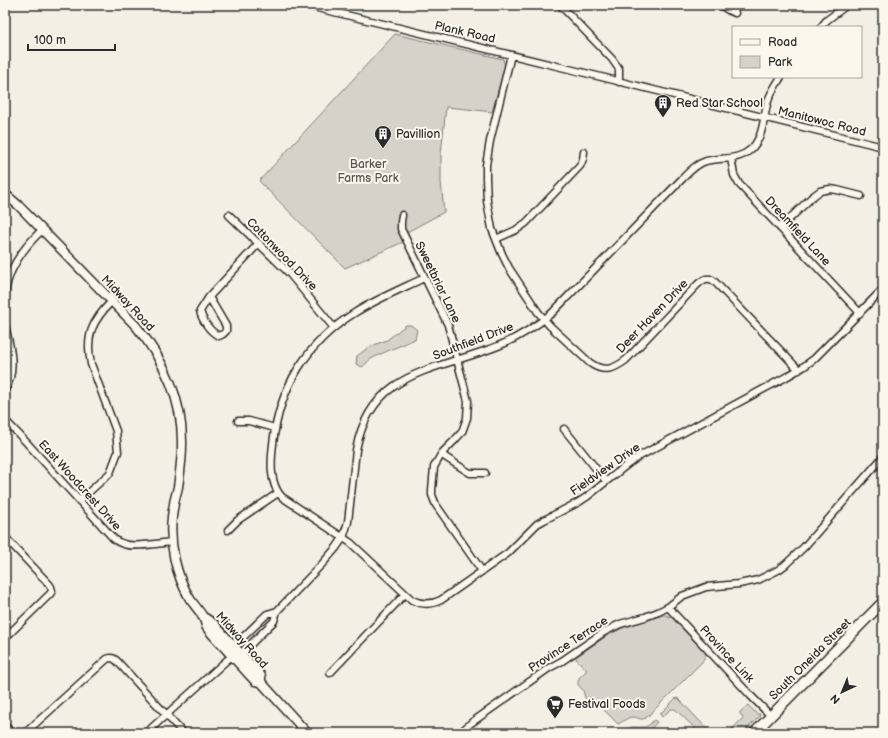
<svg xmlns="http://www.w3.org/2000/svg" width="888" height="738" font-family="'Balsamiq Sans',sans-serif">
<style>
.green{fill:#d5d2c9;stroke:#807e7a}
.lines{fill:none;stroke-linecap:round;stroke-linejoin:round}
.minor-casing{stroke:#2b2b2b;stroke-width:9}
.major-casing{stroke:#2b2b2b;stroke-width:11}
.highway-casing{stroke:#2b2b2b;stroke-width:12}
.minor{stroke:#fbf7ec;stroke-width:6}
.major{stroke:#fbf7ec;stroke-width:8}
.highway{stroke:#fbf7ec;stroke-width:9}
.labels{text-anchor:middle;stroke-width:4;stroke-linejoin:round;paint-order:stroke}
.street-label{font-size:12px;fill:#2b2b2b;stroke:#fbf7ec}
.poi-label{font-size:12px;fill:#2b2b2b;stroke:#fbf7ec;text-anchor:start}
.park-label{font-size:12px;fill:#565552;stroke:#fbf7ec}
</style>
<rect width="100%" height="100%" fill="#f3efe4"/>
<filter id="ink" filterUnits="userSpaceOnUse"><feTurbulence type="fractalNoise" baseFrequency=".025" numOctaves="2"/><feDisplacementMap in="SourceGraphic" scale="8" xChannelSelector="R" yChannelSelector="G"/><feConvolveMatrix kernelMatrix="1 2 1 2 8 2 1 2 1" color-interpolation-filters="sRGB"/></filter>
<g filter="url(#ink)">
<path class="green" d="M395,34L503,59L505,66L492,112L467,109L446,107L441,154V182L444,212L407,232L410,239L345,268L259,181Z
M406,325H411L417,330L416,334L415,339C401,346 385,351 371,359C367,361 366,365 362,367L356,364L357,356L369,347L387,340Z
M663,615H666L671,617L706,653L703,661L646,718C639,721 639,717 633,717C627,717 623,722 618,724L591,697L588,699L585,698L583,690L578,685V682L579,678L586,671V669L576,659V657L608,635L623,628Z
M676,698L679,699L709,731L715,732L720,730L723,733H700L675,709H671L662,717L660,714Z
M748,705L757,714H760L759,717L743,733H728L743,718V717L740,714V712Z
M654,720L657,722L650,730V733H624C632,724 633,728 643,727C648,727 651,723 654,720Z"/>
<g class="lines">
<defs>
<path id="minor" d="M305,5L565,68L883,147
M560,5L612,59L619,69V82
M720,5L728,10L735,13
M821,27L827,20L847,5
M511,55L490,141L486,165V178L487,201L492,229L502,254L509,268L538,312L550,326L590,363C604,373 614,369 626,360L698,284C704,279 709,276 715,282L799,370
M731,158L734,175L739,184L860,313
M229,215L289,273L334,328
M402,215L401,222V229L448,325L468,401L467,418L462,432L454,441L442,453L434,467L432,490V495L436,505L482,571
M780,228L812,197L820,191L830,189L837,190L861,196
M496,239L516,230L526,223L580,166L583,159L584,152
M424,278C401,289 377,299 356,312C307,342 279,388 273,444C271,461 269,484 282,497L351,543L412,600C422,605 431,605 441,600L508,553L537,524L544,520L579,502L588,496L628,464L638,457L786,377L803,367L814,359L883,289
M5,294C8,268 24,247 42,230
M209,297L226,326V331L223,334L219,336C210,332 202,320 200,311L202,308L209,297L259,243
M5,325C10,346 17,370 5,390
M5,420L27,443L113,538C116,541 120,543 124,544C134,548 160,543 172,542
M238,421H249L275,428
M564,429L606,481
M442,453L445,457L470,473H485
M79,501L110,473L118,452L116,431L91,364C85,336 92,321 112,301
M228,530L238,520L278,493
M5,537L49,584L51,587L52,591L50,594L5,638
M668,607L751,696L771,716
M233,650L234,646L267,614L277,611
M330,673L405,594
M5,726L12,733
M25,733L107,659C111,657 114,658 117,661L183,733
M146,733L227,660C233,655 239,655 245,650L274,621L277,611L323,563L336,548L343,538L348,522L356,450C371,370 435,371 498,346C518,338 535,327 552,313L682,179C689,172 696,164 706,161C721,157 738,161 750,150C764,138 763,118 768,101C771,92 776,85 781,77
M460,733L471,723L549,668L562,661L604,632L620,624L645,617L658,612L668,607L682,596L706,587L739,584L758,580L778,570L785,565L804,547L883,457"/>
<path id="major" d="M5,194L18,205L136,326C164,360 183,400 182,445C182,459 180,473 178,487C175,497 173,507 172,517C169,545 176,575 190,599C194,605 199,610 203,617C205,620 205,624 207,628C209,630 211,633 213,635L255,681L261,682L307,733
M202,616L213,623L241,654L261,676V682"/>
<path id="highway" d="M754,733L883,602"/>
</defs>
<use href="#minor" class="minor-casing"/>
<use href="#major" class="major-casing"/>
<use href="#highway" class="highway-casing"/>
<use href="#minor" class="minor"/>
<use href="#major" class="major"/>
<use href="#highway" class="highway"/>
</g>
</g>
<defs>
<symbol id="building-pin" viewBox="-11 -11 22 30"><path d="M0 17L-7.5 6A9.5 9.5 0 1 1 7.5 6Z" fill="#2b2b2b" stroke="#fbf7ec"/><path d="M-4-6H4V6H1V3H-1V6H-4ZM-2.5-4.3h1.7v1.8h-1.7ZM.8-4.3h1.7v1.8H.8ZM-2.5-1h1.7V.8h-1.7ZM.8-1h1.7V.8H.8Z" fill="#fff"/></symbol>
<symbol id="supermarket-pin" viewBox="-11 -11 22 30"><path d="M0 17L-7.5 6A9.5 9.5 0 1 1 7.5 6Z" fill="#2b2b2b" stroke="#fbf7ec"/><path d="M-6-5.5h2.5l.6 2H6L4.5 2H-2.5L-4.4-4H-6ZM-1.5 3.2a1.3 1.3 0 1 0 .1 0ZM3 3.2a1.3 1.3 0 1 0 .1 0Z" fill="#fff"/></symbol>
</defs>
<g fill-rule="evenodd">
<use href="#building-pin" x="653" y="93" width="20" height="27"/>
<use href="#building-pin" x="373" y="124" width="20" height="27"/>
<use href="#supermarket-pin" x="545" y="694" width="20" height="27"/>
</g>
<g class="labels">
<g class="street-label">
<text transform="translate(465 32) rotate(13)" y="4">Plank Road</text>
<text transform="translate(822 121) rotate(14)" y="4">Manitowoc Road</text>
<text transform="translate(798 231) rotate(47)" y="4">Dreamfield Lane</text>
<text transform="translate(282 254) rotate(46)" y="4">Cottonwood Drive</text>
<text transform="translate(438 282) rotate(64)" y="4">Sweetbriar Lane</text>
<text transform="translate(128 303) rotate(47)" y="4">Midway Road</text>
<text transform="translate(652 316) rotate(-46)" y="4">Deer Haven Drive</text>
<text transform="translate(473 341) rotate(-21)" y="4">Southfield Drive</text>
<text transform="translate(605 469) rotate(-35)" y="4">Fieldview Drive</text>
<text transform="translate(80 485) rotate(48)" y="4">East Woodcrest Drive</text>
<text transform="translate(242 640) rotate(48)" y="4">Midway Road</text>
<text transform="translate(568 644) rotate(-33)" y="4">Province Terrace</text>
<text transform="translate(727 654) rotate(47)" y="4">Province Link</text>
<text transform="translate(810 659) rotate(-45)" y="4">South Oneida Street</text>
</g>
<g class="poi-label">
<text x="676" y="107">Red Star School</text>
<text x="396" y="138">Pavillion</text>
<text x="568" y="708">Festival Foods</text>
</g>
<g class="park-label">
<text x="368" y="168">Barker<tspan x="368" dy="14">Farms Park</tspan></text>
</g>
</g>
<rect width="888" height="738" fill="none" stroke="#fbf7ec" stroke-width="20"/>
<rect x="10" y="10" width="868" height="718" fill="none" stroke="#2b2b2b" stroke-width="1.5" filter="url(#ink)"/>
<rect x="732" y="26" width="130" height="52" fill="#fbf7ec" stroke="#a8a59f"/>
<rect x="740" y="39" width="20" height="6" fill="#fbf7ec" stroke="#a8a59f"/>
<text x="768" y="46" font-size="12" fill="#2b2b2b">Road</text>
<rect x="740" y="56" width="20" height="12" fill="#d5d2c9" stroke="#a8a59f"/>
<text x="768" y="66" font-size="12" fill="#2b2b2b">Park</text>
<g transform="translate(842 692) rotate(224)" stroke="#fbf7ec" stroke-width="3" paint-order="stroke">
<path d="M0-3L7 15L0 10L-7 15Z" fill="#2b2b2b"/>
<text y="-6" font-size="11" font-weight="bold" text-anchor="middle" fill="#2b2b2b">N</text>
</g>
<path d="M28 44v6h87v-6" fill="none" stroke="#2b2b2b" stroke-width="2"/>
<text x="34" y="44" font-size="12" fill="#2b2b2b" stroke="#fbf7ec" stroke-width="3" paint-order="stroke">100 m</text>
</svg>
